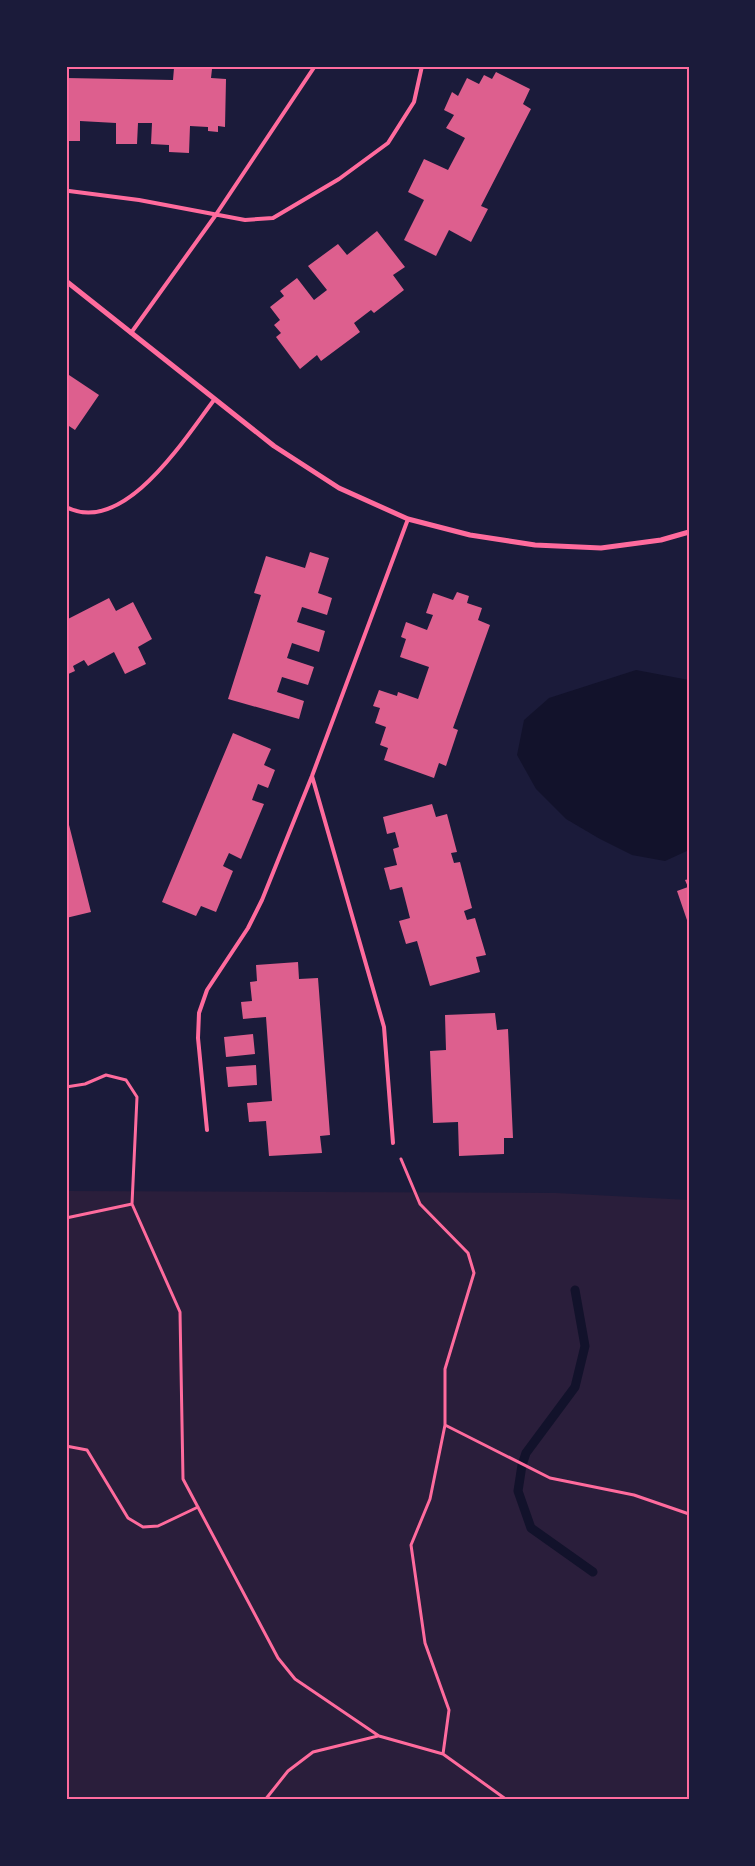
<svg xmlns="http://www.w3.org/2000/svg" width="755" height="1866" font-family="Spectral,serif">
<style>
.green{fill:#2a1e3b}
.water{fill:#12122b}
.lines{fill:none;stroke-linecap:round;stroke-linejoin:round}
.stream{stroke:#12122b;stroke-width:9}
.building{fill:#dd5f8e}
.path{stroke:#ff6b9d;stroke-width:3}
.service{stroke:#ff6b9d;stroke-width:4}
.minor{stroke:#ff6b9d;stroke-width:5}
.neatline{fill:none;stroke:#ff6b9d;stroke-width:2}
</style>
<rect width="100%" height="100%" fill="#1b1b3a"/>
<path class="green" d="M66,1191L556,1193L689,1200V1800H66Z"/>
<path class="water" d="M636,670L689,680V850L665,861L632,855L600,839L566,819L536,789L517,755L524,720L549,698Z"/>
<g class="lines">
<path class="stream" d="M575,1290L585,1346L575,1387L526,1453L522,1465L518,1491L531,1528L593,1572"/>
</g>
<path class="building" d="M174,68L212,69L211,78L226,79L225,127L218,126V132L208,131V127L190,126L189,153L169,152V145L151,144L152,123H138L137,144H116V123L80,121V141H66V78L173,80Z
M496,72L530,89L523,104L531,109L481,206L488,209L471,242L449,230L436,256L404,240L424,200L408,192L424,159L448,170L465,138L446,128L454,115L444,110L452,92L458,96L467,78L479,84L484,75L492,79Z
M377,231L405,267L393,275L404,290L374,313L371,310L354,323L360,332L321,361L317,355L300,369L276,337L281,333L274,325L280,320L270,307L284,296L280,291L297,278L314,300L327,290L308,266L338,244L347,255Z
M66,373L99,395L75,430L66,424Z
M310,552L329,558L318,593L332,598L327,615L302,607L297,622L325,631L319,652L292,643L287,658L314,667L308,685L282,677L277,692L304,701L299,719L228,699L261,595L254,593L266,556L305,568Z
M457,592L469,596L467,603L482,608L478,620L490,625L453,728L458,730L446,766L439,763L434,778L384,760L388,748L380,745L386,727L375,723L380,708L373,706L379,690L397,696L398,692L418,699L429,667L400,657L406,639L401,637L406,622L427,630L433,615L426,613L433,593L453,600Z
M109,598L116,611L133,602L152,639L138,647L146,664L125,674L114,652L88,666L84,660L73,666L75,671L66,675V620Z
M233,733L271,749L264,765L275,770L268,788L258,784L252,800L264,804L241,859L229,853L223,866L233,871L216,912L201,906L196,916L162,902Z
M432,804L436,817L447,814L457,852L451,853L454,863L460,862L472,908L464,911L467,920L475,918L486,955L476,957L480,972L430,986L417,941L406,944L399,921L410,918L402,887L390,890L384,868L397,865L393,849L399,847L395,832L387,834L383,817Z
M66,813L91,912L66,918Z
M689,879V923H688L677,891L688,887L685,880Z
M298,962L299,979L318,978L330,1135L320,1136L322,1153L269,1156L266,1121L249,1122L247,1103L272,1101L266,1017L243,1019L241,1002L252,1001L250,982L257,981L256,965Z
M495,1013L497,1030L508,1029L513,1138H504V1154L459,1156L458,1122L433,1123L430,1051L446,1050L445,1015Z
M253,1034L255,1054L226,1057L224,1037Z
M256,1065L257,1085L228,1087L226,1067Z"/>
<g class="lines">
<path class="path" d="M66,1087L85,1084L106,1075L126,1080L137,1097L132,1204L180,1312L183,1479L278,1658L295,1679L379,1736L443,1754L507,1800
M401,1159L420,1204L468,1253L474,1273L445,1369V1425L430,1499L411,1545L425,1643L449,1710L443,1754
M66,1218L132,1204
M445,1425L550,1478L634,1495L689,1514
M66,1446L87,1450L128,1518L143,1527L158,1526L198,1507
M265,1800L288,1771L313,1752L378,1736"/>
<path class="service" d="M69,191L139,200L245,220L273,218L339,179L388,143L414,102L422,66
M131,333L215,216L315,66
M66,507C124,537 185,438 214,400
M312,776L384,1027L393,1143
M207,1130L198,1038L199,1013L207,990L248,928L262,900L312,776L408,519"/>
<path class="minor" d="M66,281L274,446L339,488L408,519L470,535L535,545L601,548L661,540L689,532"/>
</g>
<rect width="755" height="1866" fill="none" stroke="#1b1b3a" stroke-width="135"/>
<rect x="68" y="68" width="620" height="1730" class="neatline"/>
</svg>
